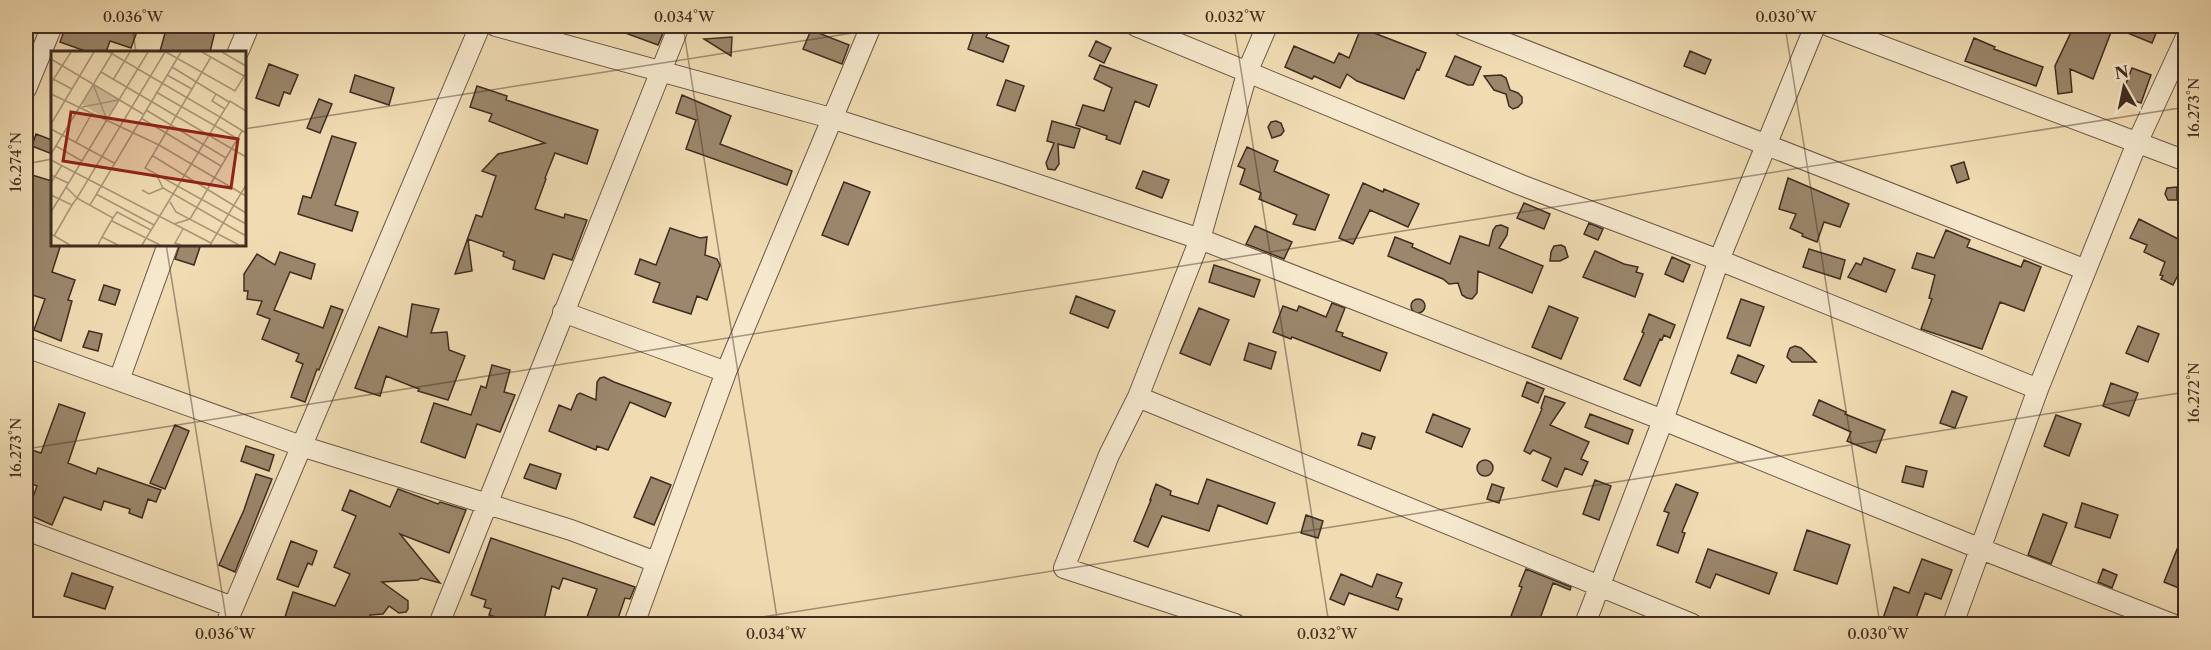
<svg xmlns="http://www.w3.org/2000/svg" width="2211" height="650" font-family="'Libre Caslon Text',serif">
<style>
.building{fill:#9b876c;stroke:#3f2d21;stroke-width:1.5}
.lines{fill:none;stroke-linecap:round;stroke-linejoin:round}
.street-casing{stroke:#6b5845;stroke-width:22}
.street{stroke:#f5e8cd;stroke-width:20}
.ticks{fill:none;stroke:#3f2d21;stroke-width:1.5;stroke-opacity:0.45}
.inset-road{fill:none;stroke:#a99578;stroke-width:1.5}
.view{fill:#8f2418;fill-opacity:0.15;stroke:#8f2418;stroke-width:3}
.inset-edge{fill:none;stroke:#3f2d21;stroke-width:3}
.neatline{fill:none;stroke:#3f2d21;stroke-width:2}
.ticks-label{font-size:15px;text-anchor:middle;fill:#3f2d21}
</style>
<rect width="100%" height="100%" fill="#f0dbb2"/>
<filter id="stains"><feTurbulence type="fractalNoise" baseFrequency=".00333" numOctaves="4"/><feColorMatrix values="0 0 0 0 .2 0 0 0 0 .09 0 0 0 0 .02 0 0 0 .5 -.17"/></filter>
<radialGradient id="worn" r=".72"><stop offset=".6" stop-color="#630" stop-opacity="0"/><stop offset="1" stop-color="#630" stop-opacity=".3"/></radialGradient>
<path class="building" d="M66,26H139L131,48L110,41L106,52H88L60,42Z
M167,26L216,27L210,52H168L160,51Z
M609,26H666L658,45L609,27Z
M2074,26H2159L2152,43L2113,27L2093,79L2070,69L2072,92L2058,94L2055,66Z
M975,28L988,33L986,37L1009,46L1003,62L968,49Z
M1361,28L1426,53L1419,70L1417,69L1404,99L1357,81L1347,74L1340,88L1314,76L1312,79L1285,67L1294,46L1334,63L1339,53L1349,58Z
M811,30L849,45L842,64L803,49Z
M732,37L731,56L704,39Z
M1974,38L1995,47L1994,49L2043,67L2036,86L1965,61Z
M1096,41L1111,48L1104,63L1089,56Z
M1690,51L1711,60L1705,74L1684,66Z
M1455,56L1481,67L1473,85H1468L1446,76Z
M269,64L298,75L290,94L284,92L279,106L256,98Z
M1100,65L1157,85L1149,107L1135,101L1120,144L1106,139L1107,136L1076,125L1083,105L1104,111L1112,88L1094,79Z
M2132,68L2151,75L2141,103L2121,96Z
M355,75L394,88L389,105L350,92Z
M1501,75L1506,78L1510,90L1518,93L1522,97V103L1518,107L1513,109L1509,106L1506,94L1494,90L1484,76Z
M1006,80L1024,86L1015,111L997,105Z
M477,86L507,96L506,100L598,130L587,164L555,153L545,178L546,179L535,209L564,218L565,214L587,220L572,260L553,254L544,279L513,269L515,261L503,256L504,252L468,239L472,271L455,274L476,215L482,217L496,176L482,171L498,154L545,143L489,121L492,114L470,107Z
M682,95L731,116L720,144L792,171L787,185L686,149L696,120L676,113Z
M319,99L332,104L320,133L307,128Z
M1052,121L1080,129L1074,148L1058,144L1059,164L1055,170L1048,169L1046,163L1054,143L1047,141Z
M1276,121L1281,123L1284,131L1281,135L1272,138L1268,127L1271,122Z
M36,134L52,140V154L32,146Z
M332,136L356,143L335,205L358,212L352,231L298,214L303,196L311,198Z
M1247,147L1278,161L1274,171L1329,195L1315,230L1293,224L1297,215L1259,199L1261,193L1240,184L1245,169L1238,166Z
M1964,162L1969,179L1957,183L1951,166Z
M1143,171L1169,180L1162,198L1136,188Z
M32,175L52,181V244H61L52,272L75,280L68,300L72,301L61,341L34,330L45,299L26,293V196Z
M1788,178L1849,204L1840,227L1824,222L1817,242L1802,236L1803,234L1790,228L1796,214L1779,209Z
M844,182L870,192L848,245L822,235Z
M1363,183L1383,192L1384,189L1419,204L1408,227L1370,210L1353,244L1339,238Z
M2177,187V200H2168L2165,194L2167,188Z
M1524,203L1550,214L1544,229L1517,218Z
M2139,219L2186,243V259L2173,285L2161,279L2163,276L2160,275L2165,262L2144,252L2147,245L2130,238Z
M1589,223L1603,229L1598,240L1584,234Z
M1501,225L1508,228L1507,235L1499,248L1543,266L1532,293L1478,271L1477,293L1472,299L1467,298L1462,295L1458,283L1449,284L1443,279L1388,256L1395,237L1413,244L1412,247L1450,264L1460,236L1489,246L1493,230L1496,226Z
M1255,226L1292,242L1284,259L1246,244Z
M670,228L700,238L707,237L705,255L717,259L720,265L707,300L697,296L691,314L653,302L660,283L635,274L640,259L656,265Z
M1946,230L1970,240L1967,247L2021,267L2024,260L2041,267L2024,311L2000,302L1982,349L1921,329L1932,299L1929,298L1935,275L1912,268L1917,253L1934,258Z
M180,244H201L194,265L175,259Z
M1561,245L1565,247L1568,257L1560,261H1550L1551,252L1554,246Z
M1809,249L1845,260L1840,279L1803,267Z
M1595,251L1624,264L1638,267L1636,272L1643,274L1635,297L1583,277Z
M280,252L315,264L311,279L290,272L274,310L323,328L331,306L343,310L319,370L317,369L305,402L291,397L303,364L296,361L299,354L262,339L270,319L257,314L262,301L247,299L248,291H244V274L257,254L275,265Z
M1672,257L1690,265L1683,282L1665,274Z
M1864,258L1895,270L1886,292L1848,277L1856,263L1861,265Z
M1214,265L1260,280L1254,297L1209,282Z
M104,285L120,290L115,305L99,300Z
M1076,296L1115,311L1108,328L1070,313Z
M1741,299L1764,307L1750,346L1727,338Z
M1411 306a7 7 0 1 1 14 0a7 7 0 1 1-14 0Z
M1332,303L1345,308L1336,331L1343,333L1342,336L1387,353L1380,371L1292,337L1291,339L1273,332L1283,306L1297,311L1299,306L1326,317Z
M412,304L439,309L431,333L447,332L449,350L465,356L448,400L418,391L419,389L386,376L380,396L355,388L379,327L407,337Z
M1549,306L1578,318L1561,359L1532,347Z
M1199,308L1229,320L1210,365L1180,353Z
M1649,314L1675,325L1670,338L1664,335L1662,340L1660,339L1640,386L1624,379L1644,333L1642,332Z
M2138,326L2159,334L2148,362L2126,353Z
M89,331L102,334L98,351L83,347Z
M1249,343L1276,352L1271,369L1244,360Z
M1795,346L1801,348L1816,362H1792L1787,357L1788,353L1790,348Z
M1738,355L1764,366L1756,383L1731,373Z
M492,365L510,370L504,392L515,395L500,432L477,424L465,458L421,442L434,403L471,415L481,386L486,388Z
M604,377L614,382L671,403L665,417L630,402L608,450L597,446L596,450L549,431L559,405L571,410L577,395L580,393L596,400L597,382L600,378Z
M1527,382L1544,389L1538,403L1522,396Z
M2111,383L2138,393L2129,416L2103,406Z
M1952,391L1967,397L1955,428L1940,423Z
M1545,396L1565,403L1550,425L1589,442L1581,459L1588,462L1582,475L1565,468L1557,487L1542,480L1551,458L1533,450L1530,454L1524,451L1542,409L1541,408Z
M1819,400L1846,412L1845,414L1885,430L1876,453L1847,441L1851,432L1813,415Z
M59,404L85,413L68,463L96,474L98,468L161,490L156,502L148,499L142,518L129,513L130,509L104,501L101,510L64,497L52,525L27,514L37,486L27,482L30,477L26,476V448L41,453Z
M1433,414L1470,429L1462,447L1426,432Z
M1590,414L1633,430L1628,444L1585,427Z
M2056,415L2081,424L2069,456L2044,446Z
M175,425L189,431L165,489L150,483Z
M1362,433L1375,437L1371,449L1358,445Z
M246,446L274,455L269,471L241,461Z
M1477 468a8 8 0 1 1 16 0a8 8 0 1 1-16 0Z
M530,464L561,474L556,489L524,478Z
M1906,466L1927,471L1923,487L1902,482Z
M256,474L272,479L235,572L219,565L244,510Z
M651,477L671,485L654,525L634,517Z
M1207,479L1275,503L1267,524L1218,505L1209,531L1162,516L1148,547L1134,541L1151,500H1150L1156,484L1171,491L1170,495L1198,504Z
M1595,480L1611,486L1599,520L1583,514Z
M1492,484L1504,488L1499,503L1487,499Z
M1676,484L1698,493L1682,532L1685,533L1678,553L1657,545L1669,513L1664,511Z
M398,489L438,504L440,502L466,510L449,553L400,534L440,583L421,578L418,580L382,582L408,601V609L406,612L399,613L389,606L383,614L370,615L367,624H308L285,617L293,592L335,606L350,574L334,567L356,516L342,510L350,490L390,507Z
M2082,503L2118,515L2110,538L2075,527Z
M2043,514L2067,523L2051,564L2028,555Z
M1306,515L1323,521L1318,538L1301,533Z
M2185,529H2186V591L2164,582Z
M1807,530L1850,545L1837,584L1794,570Z
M491,538L635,587L630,599L625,598L616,624H600L586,620L597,589L563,578L559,589L552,586L543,624H521L489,615L491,609L484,607L486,600L471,595Z
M291,541L317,551L312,565L308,563L298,587L277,579Z
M1708,549L1777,573L1769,594L1716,574L1710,588L1696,582Z
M1922,559L1952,570L1941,599L1925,593L1915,621L1910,619L1908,624H1881L1894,587L1909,593Z
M1526,569L1571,587L1570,590L1553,583L1538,624H1508L1522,587L1519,586Z
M2103,569L2117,575L2112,588L2098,582Z
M72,573L113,587L105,609L64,596Z
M1341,574L1372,587L1377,574L1402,583L1396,597L1402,599L1398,610L1349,593L1344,605L1330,599Z"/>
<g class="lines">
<defs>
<path id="street" d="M496,26L831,118L1003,173L1200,239L1663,420L1981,549L2172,624
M1136,26L1521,185L1719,260L2038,389
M1463,26L2086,270
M1829,26L2186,161
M238,52L249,26
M26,89L52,26
M563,312L726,372
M26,347L301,446L571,530L656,562
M119,380L168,244
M1138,397L1692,624
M26,530L233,607
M226,624L480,26
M439,624L679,26
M634,624L726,372L871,26
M1235,624L1064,568L1109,455L1138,397L1200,239L1248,70L1267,26
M1585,624L1663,420L1719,260L1815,26
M1953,624L2038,389L2137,143L2186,37"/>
</defs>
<use href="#street" class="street-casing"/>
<use href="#street" class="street"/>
</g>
<path class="ticks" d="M132,26L136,52M683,26L778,624M1234,26L1329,624M1785,26L1880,624M244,129L897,26M26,164L52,159M166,244L227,624M26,449L2186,107M717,624L2186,392"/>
<g transform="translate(51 51)">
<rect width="195" height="195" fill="#f0dbb2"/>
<path d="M42,34L67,49L55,68L31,53Z" fill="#d2bd99"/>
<path class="inset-road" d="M58,1L169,66L91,194M115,1L184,40L195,22M151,1L193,25M171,1L195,15M160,6L94,117L195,173M0,8L92,63M121,16L178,51M50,21L195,106M116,24L141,38M2,28L21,38M62,29L79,1M0,32L20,1M42,33L56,69M105,41L187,88M0,43L108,94L195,145M165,43L161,50L174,58M31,56L67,49M95,59L175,107M195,60L179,50L169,66L195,82M90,67L170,115M0,73L43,1M0,78L63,112M25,91L41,62M5,95L31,110M0,103L62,1M102,105L195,162M0,109L160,192M105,123L112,137L195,185M0,124L17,132M0,132L11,114M15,136L26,147L114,1M91,139L98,143L112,137M45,143L103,174M0,144L21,154L3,185M119,151L125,161L188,194M21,154L26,147L62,167L51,186M39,154L130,1M0,161L97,1M62,167L66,161L100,179M61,170L109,194M123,173L139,168L191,80M0,183L19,194M47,194L51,186L67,194M130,194L124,192L132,178M159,194L195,134"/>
<path class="view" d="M20,61L187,88L180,137L12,110Z"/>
<rect width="195" height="195" class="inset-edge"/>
</g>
<rect width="2211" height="650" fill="none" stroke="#f0dbb2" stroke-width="66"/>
<g transform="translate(2124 87) rotate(351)" stroke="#f5e8cd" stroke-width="4.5" paint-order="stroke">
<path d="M0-4.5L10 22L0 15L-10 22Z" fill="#3f2d21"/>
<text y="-9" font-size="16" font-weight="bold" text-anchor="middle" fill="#3f2d21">N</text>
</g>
<rect x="33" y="33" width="2145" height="584" class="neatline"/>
<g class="ticks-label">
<text x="133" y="22">0.036°W</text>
<text x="684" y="22">0.034°W</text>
<text x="1235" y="22">0.032°W</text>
<text x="1786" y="22">0.030°W</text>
<text transform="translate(2194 108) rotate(-90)" y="5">16.273°N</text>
<text transform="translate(16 162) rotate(-90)" y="5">16.274°N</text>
<text transform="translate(2194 393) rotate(-90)" y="5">16.272°N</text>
<text transform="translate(16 448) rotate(-90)" y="5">16.273°N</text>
<text x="225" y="639">0.036°W</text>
<text x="776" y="639">0.034°W</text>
<text x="1327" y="639">0.032°W</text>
<text x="1878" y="639">0.030°W</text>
</g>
<rect width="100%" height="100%" filter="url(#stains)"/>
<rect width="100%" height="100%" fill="url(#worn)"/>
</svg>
